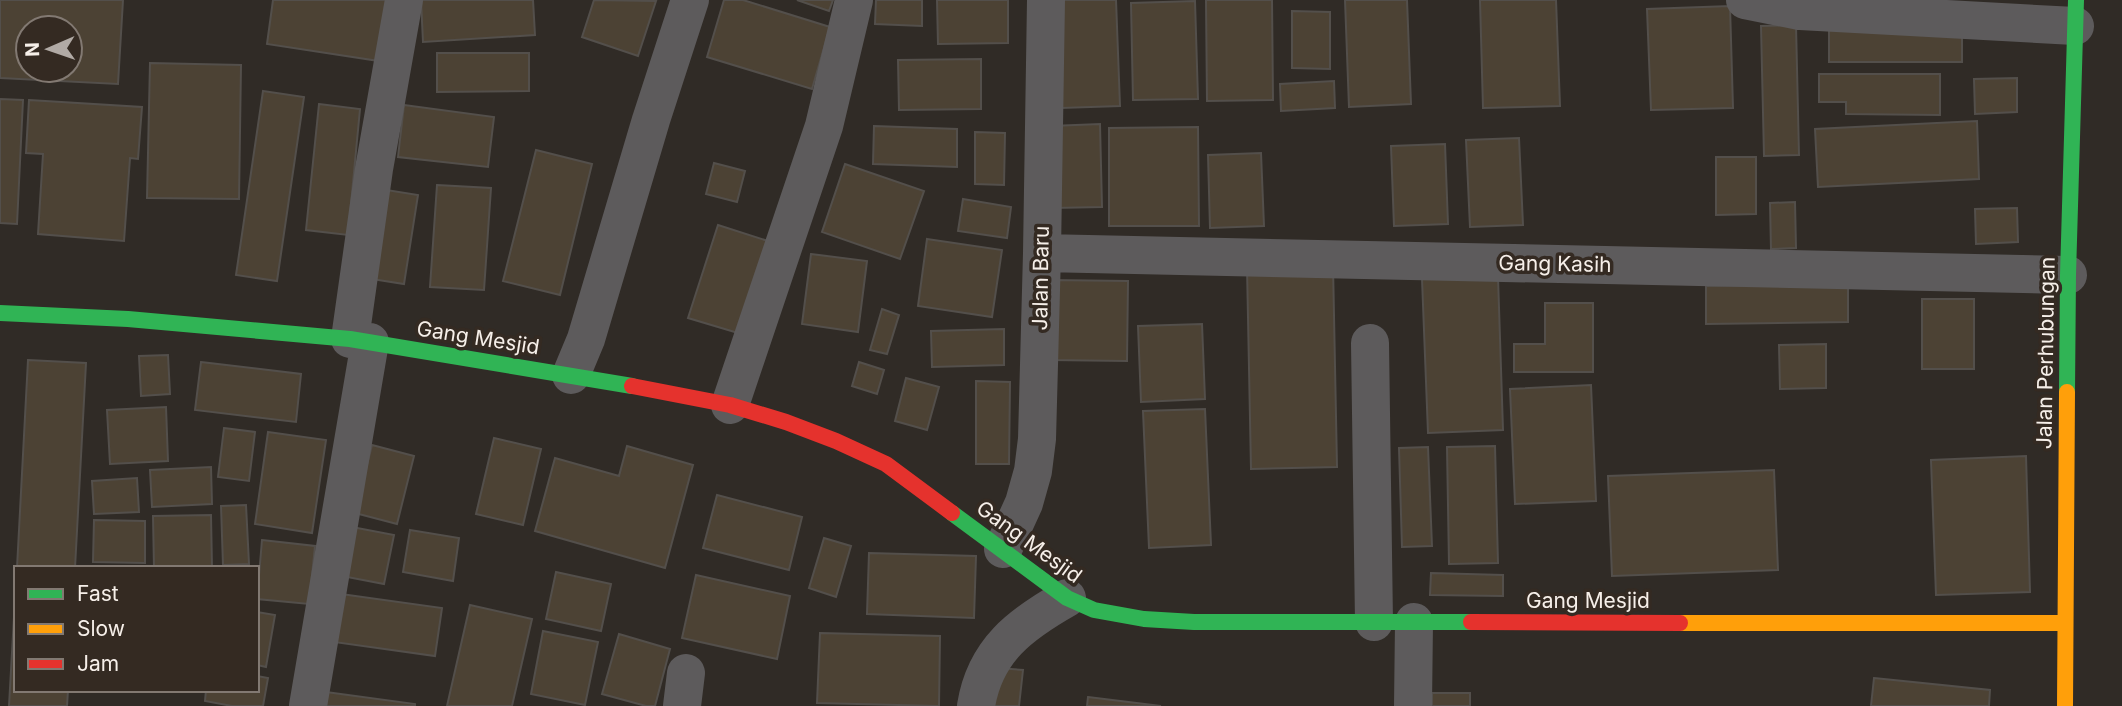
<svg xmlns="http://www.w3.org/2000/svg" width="2122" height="706" font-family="Inter,sans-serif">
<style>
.building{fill:#4c4234;stroke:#534f4b;stroke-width:2;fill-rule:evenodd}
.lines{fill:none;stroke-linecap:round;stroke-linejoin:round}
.street{stroke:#5d5b5c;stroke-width:38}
.fast{stroke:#30b455;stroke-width:16}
.slow{stroke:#ff9f0a;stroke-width:16}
.jam{stroke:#e5322d;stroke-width:16}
.labels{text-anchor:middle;stroke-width:7;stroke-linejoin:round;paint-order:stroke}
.street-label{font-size:21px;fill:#f6efe9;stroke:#342a22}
</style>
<rect width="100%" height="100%" fill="#302b26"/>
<path class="building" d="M0,0H123L118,84L0,78ZM28,28H70V70H28Z
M273,0H388L379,61L267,44Z
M421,0H533L535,35L423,42Z
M594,0L656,1L638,56L582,37Z
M724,0H743L830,27L812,89L707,57Z
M797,0H833L829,11Z
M876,0H922V26L875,24Z
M937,0H1008V43L938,44Z
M1057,0H1116L1120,106L1061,108Z
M1206,0H1272L1273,100L1207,101Z
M1345,0H1407L1411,104L1349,107Z
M1480,0H1556L1560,106L1483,108Z
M1195,1L1198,99L1133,100L1131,3Z
M1730,6L1733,108L1651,110L1647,9Z
M1292,11L1330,12V69L1292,68Z
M1796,25L1799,155L1764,156L1761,26Z
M1829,26L1962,27V62H1829Z
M437,53H529V91L437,92Z
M981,59V109L899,110L898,60Z
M150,63L241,65L239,199L147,198Z
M1819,74H1940V115L1846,114V102H1819Z
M2017,78V112L1975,114L1974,79Z
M1334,81L1335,108L1281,111L1280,84Z
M263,91L304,97L277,281L236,275Z
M0,99L23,100L17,224L0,223Z
M29,100L142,107L138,159L130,158L124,241L38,234L43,154L26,153Z
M319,104L360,109L348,235L306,230Z
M404,105L494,117L488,167L398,157Z
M1977,121L1979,179L1818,187L1815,129Z
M1100,124L1102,207L1053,208L1051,126Z
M874,126L957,129V167L873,164Z
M1198,127L1199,226H1109V128Z
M975,132L1005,133L1004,185L975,184Z
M1519,138L1523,225L1470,227L1466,140Z
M1445,144L1448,224L1394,226L1391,146Z
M536,150L592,164L560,295L503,281Z
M1261,153L1264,226L1210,228L1208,155Z
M1716,157H1756V214L1716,215Z
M714,163L745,171L737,202L706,194Z
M845,164L924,191L900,259L822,232Z
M437,185L491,188L484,290L430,287Z
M374,188L418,195L404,284L359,277Z
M963,199L1011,207L1007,238L958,231Z
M1795,202L1796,248L1771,249L1770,203Z
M2017,208L2018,242L1976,244L1975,209Z
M718,225L768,241L738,333L688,318Z
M927,239L1002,250L992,317L918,306Z
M811,254L867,261L858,332L802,324Z
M1333,265L1337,467L1251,469L1247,267Z
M1498,277L1503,430L1428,433L1422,279Z
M1050,280L1128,281L1127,361L1050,360Z
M1848,284V322L1706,324V286Z
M1922,299H1974V369H1922Z
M1545,303H1593V372H1514V344H1545Z
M882,309L899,315L887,354L870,350Z
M1202,324L1205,399L1141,402L1138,326Z
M1004,329V365L932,367L931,331Z
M1826,344V388L1780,389L1779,345Z
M168,355L170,394L141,396L139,356Z
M28,360L86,363L75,568H17Z
M201,362L301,374L296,422L195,410Z
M859,362L884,370L877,394L852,386Z
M906,378L939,387L927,430L895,421Z
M976,381L1010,382L1009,464H976Z
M1591,385L1596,501L1515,504L1510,389Z
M166,407L168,461L110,464L107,410Z
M1205,409L1211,545L1149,548L1143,411Z
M224,428L255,432L249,481L218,477Z
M268,432L326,440L312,533L255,524Z
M494,438L541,449L523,525L476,514Z
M372,445L414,456L397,524L355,513Z
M627,446L693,465L665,568L535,531L555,458L619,476Z
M1495,446L1498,563L1449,564L1447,447Z
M1428,447L1432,546L1402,547L1399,448Z
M2026,456L2030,592L1936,595L1931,460Z
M211,467L212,504L152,507L150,470Z
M1774,470L1778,570L1612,576L1608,476Z
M137,478L139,512L94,514L92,481Z
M717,495L802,517L789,570L703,548Z
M246,505L249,564L223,565L221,506Z
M211,515L212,568H154L153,516Z
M94,520L145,521V563L93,562Z
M352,527L394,535L384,584L342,576Z
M410,530L459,538L453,581L403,572Z
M824,538L851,546L836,597L809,588Z
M262,540L315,546L309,604L257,599Z
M869,553L976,556L974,618L867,614Z
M556,572L611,584L601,631L546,619Z
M1431,573L1503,575V596L1430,595Z
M696,575L790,596L777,659L682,638Z
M16,581V690H68L67,706H9Z
M341,594L442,608L435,656L334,642Z
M470,605L532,619L512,706H447Z
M257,612L275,615L266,667L257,665Z
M543,631L598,642L585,705L531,694Z
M820,633L940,636L939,706L817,703Z
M619,634L670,649L655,706H646L602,694Z
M997,668L1023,670L1019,706H993Z
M257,676L268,678L263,706H232L205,701L206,690H257Z
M1874,678L1990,690L1989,706H1871Z
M326,692L415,704V706H324Z
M1432,693H1470V706H1432Z
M1088,697L1161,706H1087Z"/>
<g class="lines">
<path class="street" d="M1745,0L1800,11L2075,26
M1042,253L2068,275
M350,339L374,169L404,0
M1370,343L1374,622
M571,375L586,339L651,120L690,0
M730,405L824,126L854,0
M1003,549L1024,503L1033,471L1037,439L1042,253L1046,0
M308,706L370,342
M682,706L686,673
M976,706C985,650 1021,624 1067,598
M1413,706L1414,622"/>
<path class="fast" d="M0,313L128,319L350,339L632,386
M2067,392L2068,275L2076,0
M952,513L1067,598L1094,610L1144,619L1194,622H1471"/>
<path class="slow" d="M1680,623H2065
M2065,706L2067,392"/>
<path class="jam" d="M632,386L730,405L786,422L836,441L886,464L952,513
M1471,622L1680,623"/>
</g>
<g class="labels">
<g class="street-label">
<text transform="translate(1555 264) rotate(1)" y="7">Gang Kasih</text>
<text transform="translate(1041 278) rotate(-89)" y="7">Jalan Baru</text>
<text transform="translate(478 338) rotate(9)" y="7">Gang Mesjid</text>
<text transform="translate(2046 353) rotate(-89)" y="7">Jalan Perhubungan</text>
<text transform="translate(1029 542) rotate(36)" y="7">Gang Mesjid</text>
<text x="1588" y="608">Gang Mesjid</text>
</g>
</g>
<rect x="14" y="566" width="245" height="126" fill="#342a22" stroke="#827972" stroke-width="2"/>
<rect x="28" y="589" width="35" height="10" fill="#30b455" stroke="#827972" stroke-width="2"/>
<text x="77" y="601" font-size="21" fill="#f6efe9">Fast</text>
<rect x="28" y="624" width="35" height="10" fill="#ff9f0a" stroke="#827972" stroke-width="2"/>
<text x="77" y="636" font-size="21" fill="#f6efe9">Slow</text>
<rect x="28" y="659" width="35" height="10" fill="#e5322d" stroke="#827972" stroke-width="2"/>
<text x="77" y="671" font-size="21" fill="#f6efe9">Jam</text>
<g transform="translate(49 49) rotate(268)"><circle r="33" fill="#342a22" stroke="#827972" stroke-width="2"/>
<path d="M0-5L12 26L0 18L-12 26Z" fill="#b1aaa5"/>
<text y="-10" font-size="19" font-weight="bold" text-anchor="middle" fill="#f6efe9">N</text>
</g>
</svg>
